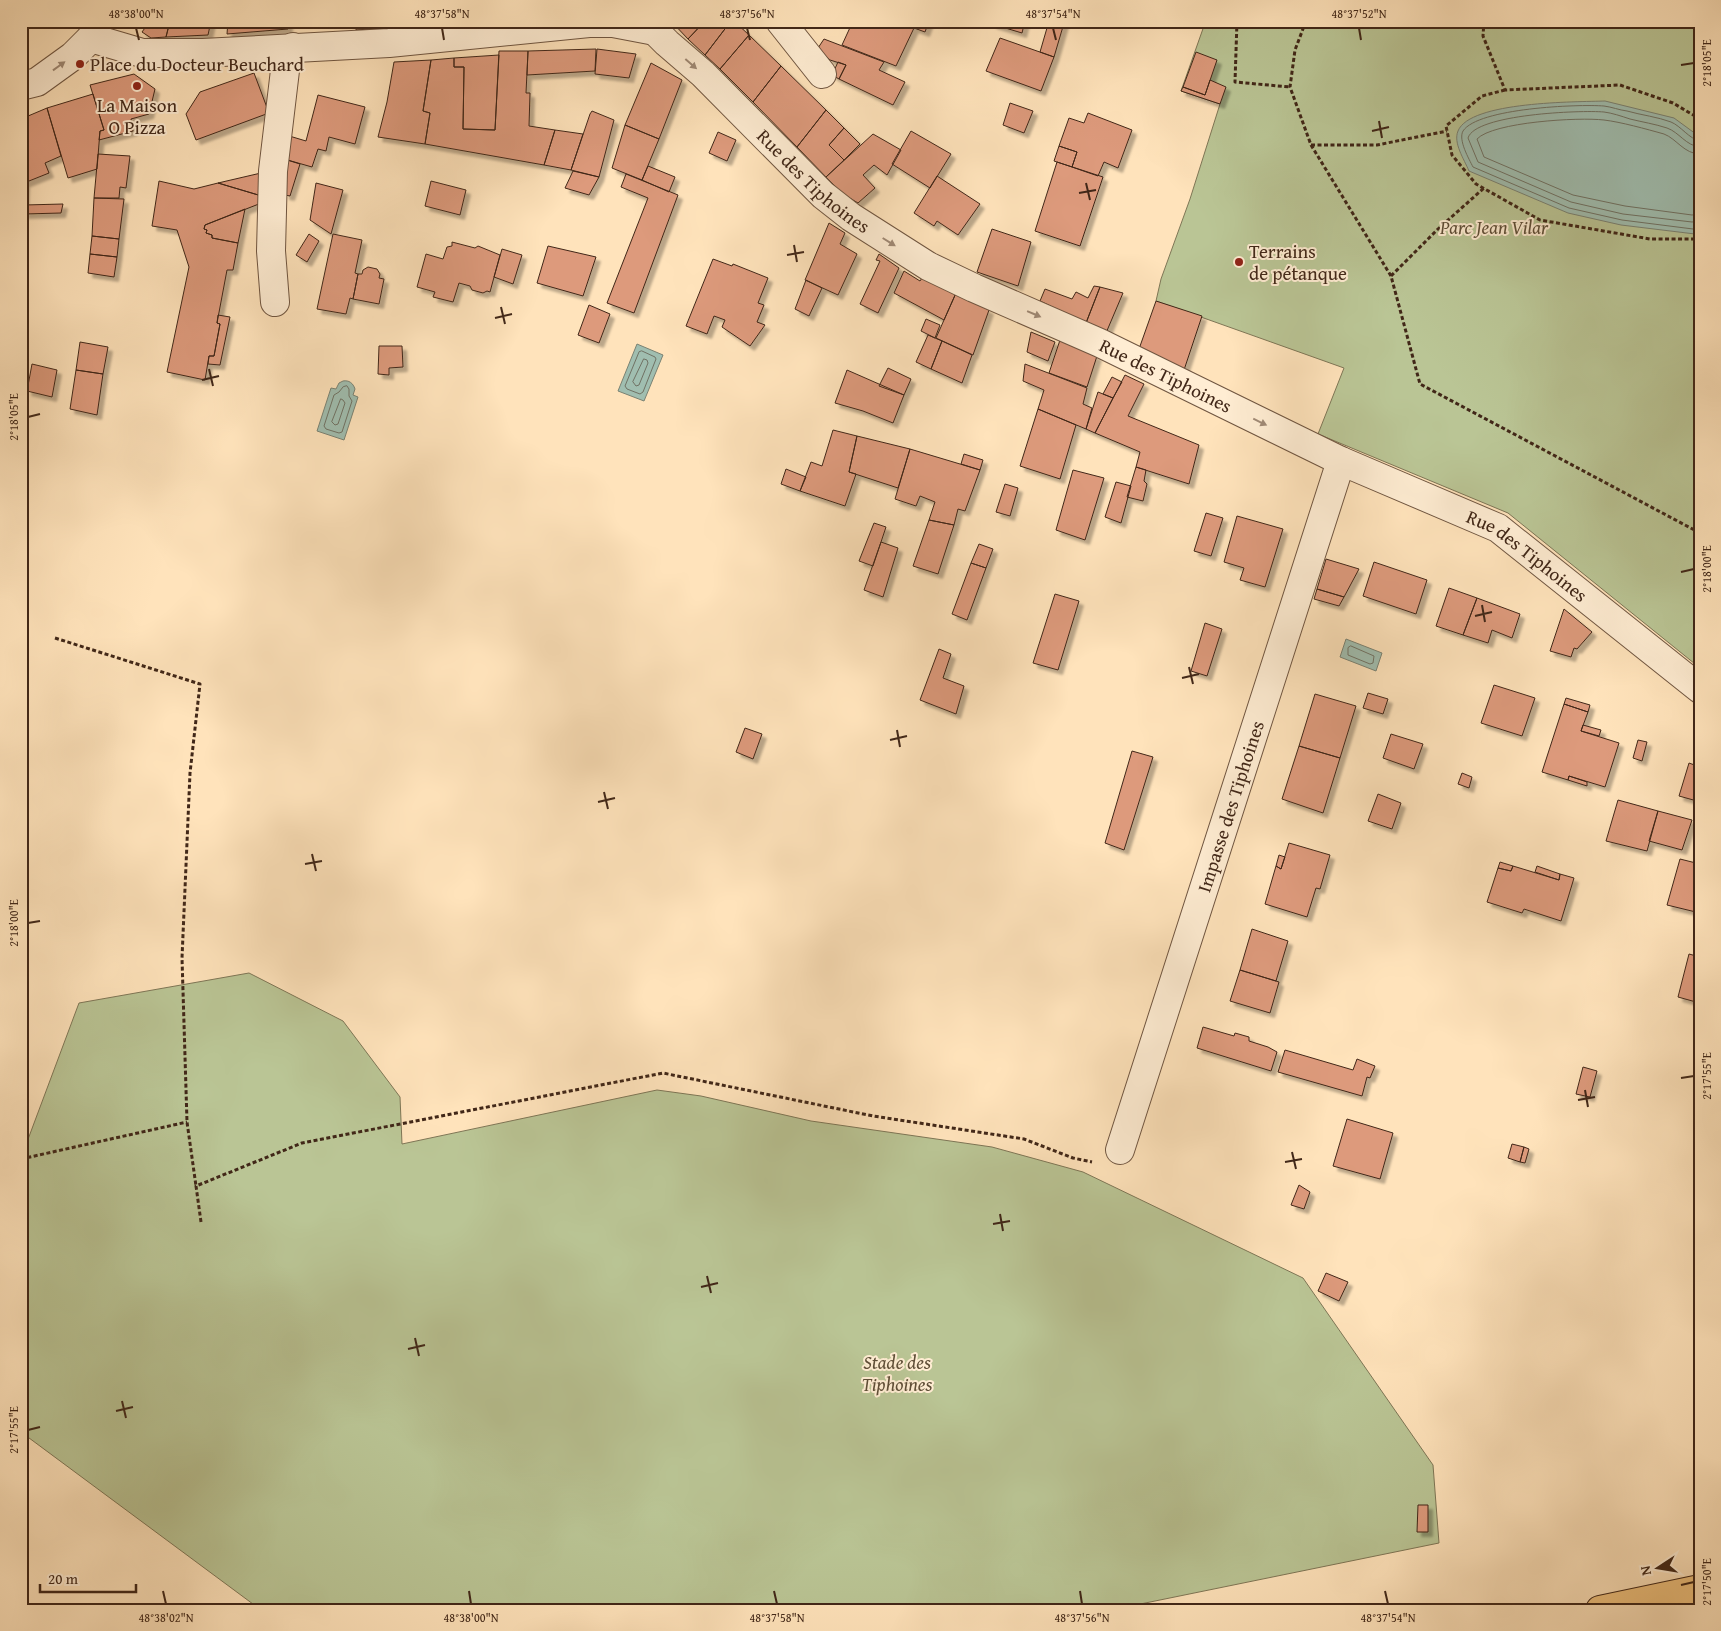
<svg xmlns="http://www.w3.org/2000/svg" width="1721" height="1631" font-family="'Gentium Book Plus',serif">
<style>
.green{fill:#bac595;stroke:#7e7656}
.water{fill:#a0beb0;stroke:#7a8273}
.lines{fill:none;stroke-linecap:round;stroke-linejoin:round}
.shore{stroke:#707264;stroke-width:1}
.building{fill:#dd9a7c;stroke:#412718;filter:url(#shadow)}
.minor-casing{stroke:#705641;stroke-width:30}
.major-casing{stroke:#412718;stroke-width:30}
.path{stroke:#412718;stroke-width:3;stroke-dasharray:4 2.5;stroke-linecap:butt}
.minor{stroke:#ffedd3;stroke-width:28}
.major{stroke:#f0c27e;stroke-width:28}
.oneway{fill:#a08a76}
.ticks{fill:none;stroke:#412718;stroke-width:2}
.poi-dot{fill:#8f2418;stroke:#ffedd3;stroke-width:2}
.labels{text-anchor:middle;stroke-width:4;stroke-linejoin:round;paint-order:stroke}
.poi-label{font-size:19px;fill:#412718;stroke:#ffedd3;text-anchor:start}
.street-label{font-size:19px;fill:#412718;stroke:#ffedd3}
.park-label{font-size:19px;font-style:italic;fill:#5f4e37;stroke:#ffedd3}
.neatline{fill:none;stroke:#412718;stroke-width:2}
.ticks-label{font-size:12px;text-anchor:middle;fill:#412718}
</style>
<defs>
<filter id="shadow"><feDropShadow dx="4.5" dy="4.5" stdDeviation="1" flood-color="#0004"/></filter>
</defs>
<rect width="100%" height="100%" fill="#ffe3bb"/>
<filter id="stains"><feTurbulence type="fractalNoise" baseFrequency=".004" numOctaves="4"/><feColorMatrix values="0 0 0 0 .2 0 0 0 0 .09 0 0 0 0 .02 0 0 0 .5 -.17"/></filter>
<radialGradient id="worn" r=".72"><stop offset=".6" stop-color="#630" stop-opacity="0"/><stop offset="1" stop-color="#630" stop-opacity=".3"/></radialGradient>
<path class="green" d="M1200,21H1700V668L1508,513L1318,434L1344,368L1156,301L1161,279L1190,199L1220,104L1181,91L1205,23Z
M249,973L343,1021L400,1097L402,1144L657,1090L701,1096L811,1121L992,1147L1083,1172L1303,1278L1433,1465L1439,1543L1111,1610H261L21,1432V1158L79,1003Z"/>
<path class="water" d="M1605,101L1674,118L1700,137V231L1695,234L1621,225L1568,213L1469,171C1464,159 1453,143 1458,131C1470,101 1577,102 1605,101Z
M637,344L663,355L644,401L618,391Z
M343,381C349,380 353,383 355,389L353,395L358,397L344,440L317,431L331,388L336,389L339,383Z
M1346,639L1382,653L1376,671L1340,657Z"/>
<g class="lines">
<path class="shore" d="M1700,141C1689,139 1681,126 1671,122C1658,117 1641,115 1627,111C1619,110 1612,107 1604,106C1578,104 1478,108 1463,131C1458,140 1469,159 1473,167L1569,208L1622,220L1693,229L1700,228
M1700,147C1686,146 1679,132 1667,128C1655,124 1642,122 1630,119C1621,116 1612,113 1604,112C1581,110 1475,114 1468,138L1478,162L1571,202L1623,214L1692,222L1700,221
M1700,154C1684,154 1677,139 1664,134C1646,129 1621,122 1604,120C1579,117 1493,122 1477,139L1484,157L1573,195L1625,206L1692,215L1700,214
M642,351L655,357L656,359L643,392L640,394L627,389L625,386L639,352Z
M644,359L647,360L648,363L639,385L636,386L633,382Z
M347,386L349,389V396L352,401L342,432L339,433L326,429L324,426L334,395L339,392L343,387Z
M341,399L343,400L345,403L338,424L335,425L332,422Z
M1351,646L1374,656L1373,663L1370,664L1348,655V648Z"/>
</g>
<path class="building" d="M150,21H170L166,37L151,38L142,32Z
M170,21H211L208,35L166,37Z
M228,21H288V29L227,34Z
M357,21H384L383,28L356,30Z
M384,21H435V23L383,28Z
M671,21H705L688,39Z
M705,21H731L705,55L688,39Z
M731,21H734L749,35L720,69L705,55Z
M853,21H929L925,32L914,28L896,66L842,45Z
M993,21H1025L1022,33L992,24Z
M1049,21L1064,23L1054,57L1040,52Z
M749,35L781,66L753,102L720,69Z
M1000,38L1054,57L1041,91L986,71Z
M824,39L884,62L879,70L905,82L893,105L839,79L846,65L830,60L818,48Z
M596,49L595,71L527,75L528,51Z
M597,49L636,54L629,78L595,74Z
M499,51H528L526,93H530L529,126L555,130L544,165L425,144L430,113L423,111L431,60L454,58V67H464L463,129L495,130Z
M1196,52L1217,60L1205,95L1183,87Z
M499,55L495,130L463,129L464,67H454V58Z
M431,60L423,111L430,113L425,144L378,137L387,102L394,62Z
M838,62L846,65L839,79L832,75Z
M651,63L682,80L659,139L625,125Z
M781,66L826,110L797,147L753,102Z
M254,73L269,113L196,140L186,114L200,92Z
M134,74L155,89L149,114L131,119L133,131L99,140L100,131L104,130L90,85Z
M1210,80L1226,87L1220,104L1181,91L1183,87L1205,95Z
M93,94L104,130L100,131L97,169L68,178L47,108Z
M318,95L365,107L355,144L329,137L326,151L318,149L312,167L284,159L286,135L306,141Z
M1010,103L1033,111L1024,133L1003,125Z
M47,108L61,156L45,163L49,173L24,183L21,174V119Z
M826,110L844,128L829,145L844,160L826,177L797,147Z
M592,111L614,120L599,177L571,170L590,114Z
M1088,113L1132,130L1118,168L1104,162L1098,176L1072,167L1077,152L1059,146L1069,118L1084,123Z
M625,125L659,139L642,180L612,168Z
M844,128L860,144L844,160L829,145Z
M555,130L583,134L571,170L544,165Z
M911,131L951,154L930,188L892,164Z
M718,132L736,140L727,161L709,153Z
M873,134L901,150L887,175L874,165L863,175L875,188L858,203L843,194L826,177Z
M1059,146L1077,152L1072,167L1054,161Z
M98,154L130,156L126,188L120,187L119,198H94Z
M284,159L300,164L290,196L285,195Z
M1057,162L1103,177L1080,246L1035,231Z
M648,166L675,177L669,192L642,180Z
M573,171L599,177L589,195L565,188Z
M261,173L265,197L218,183Z
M21,174L25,185L24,200H21Z
M626,174L678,195L634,313L607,303L648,198L621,187Z
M937,176L980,204L958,235L937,221L934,226L914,213Z
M159,181L194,189L218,183L265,197L264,202L205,225L204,229L207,230L206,233L212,235V238L238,243L233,270H227L217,323L220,324L214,356H209L205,380L167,372L189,267L177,230L152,226Z
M431,181L466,190L460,215L425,206Z
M316,183L343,190L331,234L310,220Z
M94,198L124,199L119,239L92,236Z
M63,204L61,213L24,214V205Z
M245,209L238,243L212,238V235L206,233L207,230L204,229L205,225Z
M829,223L845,233L840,244L857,254L838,295L805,280Z
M992,229L1031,242L1018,286L977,272Z
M309,234L319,241L307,262L296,255Z
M333,234L362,240L355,273L358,274L353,299L350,298L346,314L317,309Z
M92,236L119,239L117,257L90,254Z
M452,242L475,248L478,246L500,255L490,292L487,291L483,293L472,290L470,286L459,283L453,302L433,297L435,292L417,287L426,254L443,259L447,247L452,246Z
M548,246L596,257L583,296L537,283Z
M502,249L522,255L513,284L494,277Z
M90,254L117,257L114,277L88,273Z
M879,254L899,268L878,313L860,304L880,261L876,260Z
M713,259L732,266L733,264L768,278L758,303L764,305L757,322L765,325L750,346L722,327L725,320L714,316L707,334L686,326Z
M368,267L377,269L380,274L379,278L384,279L379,304L353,299L358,274H362L363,270Z
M904,271L920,281L922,278L956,293L944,320L894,293Z
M806,280L822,288L809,316L795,309Z
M1094,286L1100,287L1086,323L1040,301L1045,289L1072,299L1076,292L1088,298Z
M1100,287L1123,293L1106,333L1086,323Z
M956,293L989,310L973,355L936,338Z
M1156,301L1202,316L1184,370L1139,349Z
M589,305L610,314L599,343L578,335Z
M218,315L230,317L220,365L208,364L209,356H214L220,324L217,323Z
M926,319L940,325L935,338L921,331Z
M1031,332L1055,342L1048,361L1027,352Z
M928,335L942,341L931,369L916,362Z
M1060,340L1097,356L1087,387L1049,373Z
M942,341L972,355L962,383L931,369Z
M80,342L108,347L103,374L76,370Z
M379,346H402L403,367L389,368V375L378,374Z
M32,364L57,370L52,397L27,391Z
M1025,364L1087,388L1083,404L1092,408L1086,429L1038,409L1044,390L1023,381Z
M888,368L911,379L904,395L879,386Z
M76,370L103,374L97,415L70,409Z
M847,370L904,395L893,423L863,411L835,403Z
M1125,375L1144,384L1128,416L1199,445L1189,484L1136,467L1140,452L1095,433Z
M1112,377L1122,382L1113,398L1103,394Z
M1098,392L1113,398L1095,433L1086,429Z
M1038,409L1076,425L1060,479L1020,466Z
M833,430L857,436L849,472L856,474L845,506L800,491L811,462L822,466Z
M857,436L910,449L898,488L849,472Z
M910,449L980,470L965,511L958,509L954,525L929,520L935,502L920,496L916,506L895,499Z
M964,454L983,460L980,470L961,464Z
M1136,467L1146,470L1144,481L1147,484L1143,501L1127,497Z
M786,469L806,477L800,491L781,484Z
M1073,470L1104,478L1085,540L1056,530Z
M1116,482L1131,486L1121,523L1105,517Z
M1005,484L1018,488L1010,516L996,512Z
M1206,513L1223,518L1211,556L1194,551Z
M1237,516L1283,529L1265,587L1240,580L1244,568L1224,562Z
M929,520L954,525L938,574L913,566Z
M874,523L886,527L873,566L859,561Z
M881,542L898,548L883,597L864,590Z
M979,544L993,549L986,568L971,563Z
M1326,559L1359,569L1344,597L1317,589Z
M1374,562L1427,580L1416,614L1363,596Z
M971,563L986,568L967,620L952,614Z
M1449,588L1477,598L1463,635L1436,626Z
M1317,589L1344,597L1339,606L1314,599Z
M1055,594L1079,601L1058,670L1033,663Z
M1477,598L1520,614L1512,638L1492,630L1488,643L1463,635Z
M1564,609L1592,632L1577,649L1574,648L1571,657L1550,651Z
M1205,623L1222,629L1207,676L1191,671Z
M939,649L951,654L943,678L964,686L956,714L920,700Z
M1494,685L1535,698L1522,736L1481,723Z
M1368,693L1388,699L1383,714L1363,708Z
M1315,694L1356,706L1340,758L1299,746Z
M1566,698L1590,705L1588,712L1564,704Z
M1564,704L1588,712L1581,731L1619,743L1605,787L1569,776L1568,780L1542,772Z
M1583,725L1601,730L1599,736L1581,731Z
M745,728L762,734L753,759L736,752Z
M1391,734L1423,744L1414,769L1383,758Z
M1638,740L1647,742L1642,761L1633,758Z
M1299,746L1340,758L1323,813L1282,799Z
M1132,751L1153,757L1124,850L1105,843Z
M1689,763L1700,767V791L1697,801L1679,796Z
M1462,773L1472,777L1469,788L1458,784Z
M1569,776L1587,782V786L1568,780Z
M1378,794L1401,803L1392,829L1368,821Z
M1618,800L1658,811L1647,851L1606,841Z
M1658,811L1692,820L1682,850L1649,841Z
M1289,843L1330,855L1320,889L1316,888L1307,917L1265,904L1276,866L1281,869Z
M1279,855L1285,857L1281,869L1276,866Z
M1680,859L1700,864V913L1667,905Z
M1500,862L1513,866L1511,871L1498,868Z
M1513,866L1559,880L1560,874L1574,878L1561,921L1524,909L1522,913L1487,902L1498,868L1511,871Z
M1537,866L1560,874L1559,880L1535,872Z
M1252,929L1288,941L1276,981L1240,970Z
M1689,954L1700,957V988L1696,1002L1678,997Z
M1240,970L1279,982L1270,1013L1230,1001Z
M1203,1027L1234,1036L1235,1033L1249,1037V1041L1268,1047L1277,1052L1271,1071L1197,1048Z
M1285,1050L1353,1070L1357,1059L1375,1066L1370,1078L1367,1077L1362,1096L1278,1072Z
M1583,1067L1597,1071L1590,1097L1576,1094Z
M1347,1119L1393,1133L1380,1179L1333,1166Z
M1512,1144L1524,1147L1520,1162L1508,1158Z
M1524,1147L1529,1149L1525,1163L1520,1162Z
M1299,1185L1310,1192L1304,1209L1291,1205Z
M1326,1273L1348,1282L1339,1301L1318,1291Z
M1418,1505H1428V1532H1417Z"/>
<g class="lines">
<defs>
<g id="minor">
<path id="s1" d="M652,21L655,31L667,43L703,74L823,195L851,217L928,266L974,288L1100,343L1341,461L1498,528L1700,689"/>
<path d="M780,21L822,74"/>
<path d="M91,38L142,53H203L389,43L589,23H613L655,31"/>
<path d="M21,86L37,82L73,56L91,38"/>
<path d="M275,302L271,251L273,171L286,62L293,47"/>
<path id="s2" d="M1120,1150L1341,461"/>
</g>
<path id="major" d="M1600,1610L1700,1589"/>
</defs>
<use href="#minor" class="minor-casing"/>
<use href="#major" class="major-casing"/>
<path class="path" d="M1237,21L1235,82L1290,87
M1306,21L1295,50L1290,87L1311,145L1391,276L1420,384L1700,533
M1484,21L1483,36L1505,90L1620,85L1673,103L1700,119
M1505,90L1482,96L1446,126L1452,155L1476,184L1540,220L1650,239H1700
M1311,145H1377L1447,131
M1391,276L1438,229L1484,188
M55,638L200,684L190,773L182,958L187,1122L196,1186
M21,1159L187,1122
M201,1222L196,1186L302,1143L663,1073L873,1116L1024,1139L1073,1158L1092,1162"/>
<use href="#minor" class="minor"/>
<use href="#major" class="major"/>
</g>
<defs><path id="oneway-solid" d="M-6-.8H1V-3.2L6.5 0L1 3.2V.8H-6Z" transform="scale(1.25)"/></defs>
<g class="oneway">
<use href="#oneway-solid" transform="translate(691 64) rotate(41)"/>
<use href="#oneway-solid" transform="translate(59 66) rotate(-36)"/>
<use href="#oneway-solid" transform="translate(889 242) rotate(32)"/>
<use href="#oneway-solid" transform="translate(1034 314) rotate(23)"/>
<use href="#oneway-solid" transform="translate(1260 422) rotate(26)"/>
</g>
<path class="ticks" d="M136,28L139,40M442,28L444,40M747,28L750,40M1053,28L1056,40M1359,28L1361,40M1681,65L1694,63M1379,121L1382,138M1372,131L1389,127M1086,183L1090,200M1079,193L1096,190M794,245L797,262M787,255L804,252M501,307L505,324M495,318L512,314M209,369L213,386M202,380L219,376M28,417L40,414M1681,572L1694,569M1482,605L1485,622M1475,616L1492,612M1189,667L1193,684M1182,678L1199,674M897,730L900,747M890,740L907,736M604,792L608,809M598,802L615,798M312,854L316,871M305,864L322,861M28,923L40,921M1681,1078L1694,1076M1585,1090L1588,1107M1578,1100L1595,1097M1292,1152L1296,1169M1285,1162L1302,1159M1000,1214L1003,1231M993,1224L1010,1221M707,1276L711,1293M701,1287L718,1283M415,1338L419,1356M408,1349L425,1345M122,1401L126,1418M116,1411L133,1407M28,1430L40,1427M1681,1585L1694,1582M163,1591L166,1604M469,1591L471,1604M774,1591L777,1604M1080,1591L1082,1604M1385,1591L1388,1604"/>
<g class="poi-dot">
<circle cx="80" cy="64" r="5"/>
<circle cx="137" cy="86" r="5"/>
<circle cx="1239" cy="262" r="5"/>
</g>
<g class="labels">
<g class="poi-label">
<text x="90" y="71">Place du Docteur Beuchard</text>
<text x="137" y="112" text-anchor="middle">La Maison<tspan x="137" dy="22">O Pizza</tspan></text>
<text x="1249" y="258">Terrains<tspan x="1249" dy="22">de pétanque</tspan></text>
</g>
<g class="street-label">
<text dy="7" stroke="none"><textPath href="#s1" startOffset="229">Rue des Tiphoines</textPath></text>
<text dy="7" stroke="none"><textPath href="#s1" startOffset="634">Rue des Tiphoines</textPath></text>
<text dy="7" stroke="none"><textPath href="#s1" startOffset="1039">Rue des Tiphoines</textPath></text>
<text dy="7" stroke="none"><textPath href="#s2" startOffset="361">Impasse des Tiphoines</textPath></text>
</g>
<g class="park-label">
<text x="1494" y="234">Parc Jean Vilar</text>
<text x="897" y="1369">Stade des<tspan x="897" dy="22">Tiphoines</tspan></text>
</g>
</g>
<rect width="1721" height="1631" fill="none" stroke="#ffe3bb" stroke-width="55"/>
<g transform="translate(1658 1568) rotate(258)" stroke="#ffedd3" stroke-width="4" paint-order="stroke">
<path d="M0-4L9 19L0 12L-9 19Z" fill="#412718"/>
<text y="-8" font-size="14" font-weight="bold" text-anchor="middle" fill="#412718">N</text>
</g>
<path d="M40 1584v8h96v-8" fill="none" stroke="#412718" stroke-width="2.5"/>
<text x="48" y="1584" font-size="15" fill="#412718" stroke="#ffedd3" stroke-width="4" paint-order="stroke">20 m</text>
<rect x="28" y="28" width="1666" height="1576" class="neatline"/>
<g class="ticks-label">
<text x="136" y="18">48°38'00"N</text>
<text x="442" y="18">48°37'58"N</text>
<text x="747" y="18">48°37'56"N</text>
<text x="1053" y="18">48°37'54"N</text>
<text x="1359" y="18">48°37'52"N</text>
<text transform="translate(1707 63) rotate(-90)" y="4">2°18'05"E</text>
<text transform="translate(14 417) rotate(-90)" y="4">2°18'05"E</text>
<text transform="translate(1707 569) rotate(-90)" y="4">2°18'00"E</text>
<text transform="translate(14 923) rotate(-90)" y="4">2°18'00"E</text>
<text transform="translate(1707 1076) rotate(-90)" y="4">2°17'55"E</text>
<text transform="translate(14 1430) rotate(-90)" y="4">2°17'55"E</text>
<text transform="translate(1707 1582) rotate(-90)" y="4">2°17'50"E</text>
<text x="166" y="1622">48°38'02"N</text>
<text x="471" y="1622">48°38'00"N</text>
<text x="777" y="1622">48°37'58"N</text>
<text x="1082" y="1622">48°37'56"N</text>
<text x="1388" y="1622">48°37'54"N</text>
</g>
<rect width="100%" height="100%" filter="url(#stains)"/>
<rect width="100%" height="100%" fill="url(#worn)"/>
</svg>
